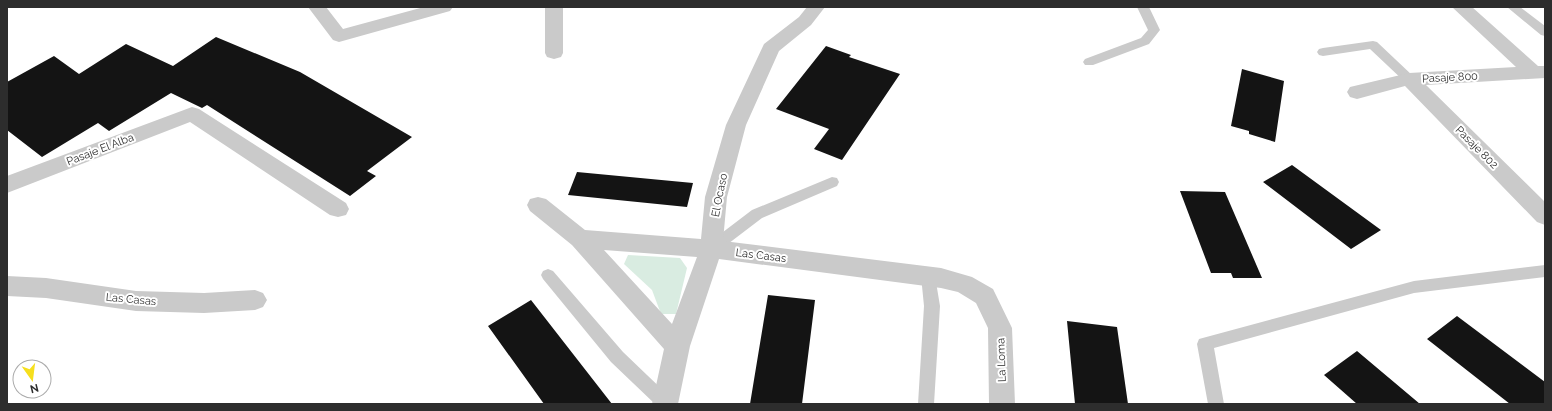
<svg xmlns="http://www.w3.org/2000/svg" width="1552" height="411" font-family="Raleway,sans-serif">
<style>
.green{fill:#d9ece1}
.building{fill:#141414}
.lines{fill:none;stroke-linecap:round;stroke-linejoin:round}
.service{fill:#cacaca;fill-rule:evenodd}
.minor{fill:#cacaca;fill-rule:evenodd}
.labels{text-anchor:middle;stroke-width:4;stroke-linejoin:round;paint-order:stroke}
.street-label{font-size:11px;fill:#2d2d2d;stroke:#fff}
</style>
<rect width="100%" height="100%" fill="#fff"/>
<path class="green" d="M628,255L680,258L687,268L676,314H661L652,290L624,264Z"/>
<path class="building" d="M216,37L300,72L412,137L367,171L376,176L350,196L207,105L202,108L171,93L109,131L98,123L42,157L7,130V82L54,56L79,74L126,44L173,66Z
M826,46L851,55L849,57L900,74L842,160L814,149L829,129L776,109Z
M1242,69L1284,81L1275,142L1249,134V131L1231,126Z
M1292,165L1381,230L1351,249L1263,182Z
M577,172L693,183L687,207L568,195Z
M1180,191L1225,192L1262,278H1233L1231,273H1211Z
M768,295L815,300L802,404H750Z
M531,300L612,404H544L488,326Z
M1457,316L1545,382V404H1510L1427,339Z
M1067,321L1117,327L1128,404H1075Z
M1357,351L1420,404H1357L1324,375Z"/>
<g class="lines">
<path class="service" d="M1137,7H1149L1160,30L1149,44L1093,65H1085L1083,62L1085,59L1141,38L1148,30Z
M1507,7H1520L1545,26V36L1541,35Z
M1373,41L1377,42L1413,76L1415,79L1413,82L1409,83L1405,82L1370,49L1323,56L1319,55L1317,52L1319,49L1323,48Z
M832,177L837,178L839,182L837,186L762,218L716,253L711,255L706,253L704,249L706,245L752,210Z
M1545,265V277L1414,293L1214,348L1224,404H1208L1197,344L1199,339L1414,281Z
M548,269L553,271L623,352L671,398L673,404H655L611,362L543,279L541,275L543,271Z
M928,270L933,272L935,276L940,306L934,404H918L924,306L921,276L923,272Z"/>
<path class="minor" d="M308,7H326L343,29L424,7H453L450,11L339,42L333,40Z
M545,7H563V53L561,57L554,59L547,57L545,53Z
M807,7H825L811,25L779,51L746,125L727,197L723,241L941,268L972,277L993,289L1012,328L1015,404H989L988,328L976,303L958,292L941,288L719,259L690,346L678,404H652L664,349L572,245L530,211L527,205L530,199L538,197L546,199L585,230L701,239L705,197L726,125L764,44L799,17ZM604,250L697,257L672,324Z
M1452,7H1472L1538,66H1545V78L1426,85L1545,202V225L1537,222L1405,86L1357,99L1350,97L1347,92L1350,87L1409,73L1516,67Z
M192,107L199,109L346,203L349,209L346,215L338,217L330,215L190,122L7,193V176Z
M7,276L46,278L136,291L204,293L255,290L263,293L267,300L263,307L255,310L204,313L136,311L46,298L7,296Z"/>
</g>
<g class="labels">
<g class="street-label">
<text transform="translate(1450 77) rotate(-3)" y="4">Pasaje 800</text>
<text transform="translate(1477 147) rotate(45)" y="4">Pasaje 802</text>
<text transform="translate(100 149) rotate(-21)" y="4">Pasaje El Alba</text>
<text transform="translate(719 195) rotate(-79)" y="4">El Ocaso</text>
<text transform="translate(761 255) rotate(7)" y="4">Las Casas</text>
<text transform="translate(131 299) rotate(5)" y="4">Las Casas</text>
<text transform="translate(1001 360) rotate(-92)" y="4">La Loma</text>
</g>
</g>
<rect width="1552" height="411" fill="none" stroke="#2d2d2d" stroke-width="16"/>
<g transform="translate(32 379) rotate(166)"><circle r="19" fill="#ffffff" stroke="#ababab"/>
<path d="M0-3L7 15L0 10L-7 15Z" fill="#f6df1d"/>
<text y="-6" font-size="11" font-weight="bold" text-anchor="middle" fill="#2d2d2d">N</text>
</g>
</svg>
